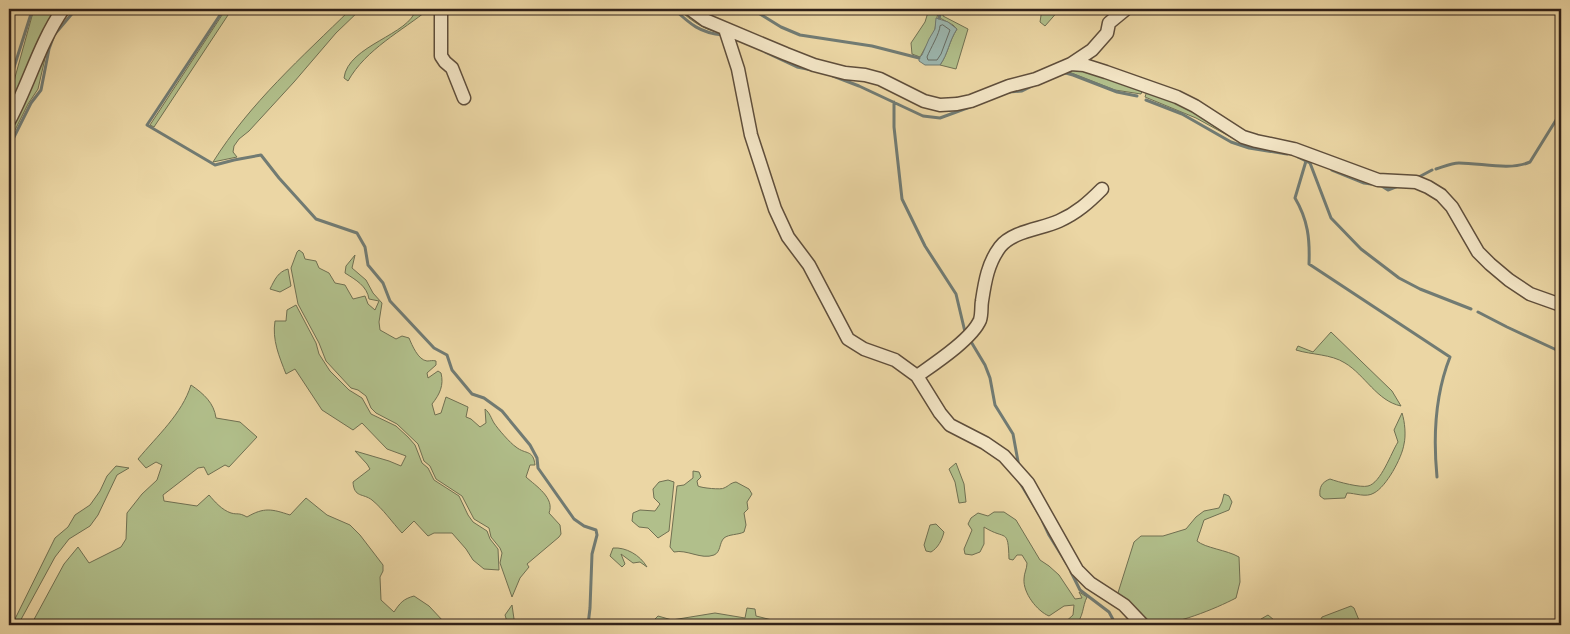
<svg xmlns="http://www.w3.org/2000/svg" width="1570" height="634" font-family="'IM FELL Double Pica',serif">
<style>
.green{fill:#b1bf8b;stroke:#707052}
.water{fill:#9cb7b0;stroke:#717b73}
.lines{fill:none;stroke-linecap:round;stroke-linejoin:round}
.shore{stroke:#666c64;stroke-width:1}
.stream{stroke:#717b73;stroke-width:3}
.street-casing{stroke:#5f4e3b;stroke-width:15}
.street{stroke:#f2e4c4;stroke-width:12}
</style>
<rect width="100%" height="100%" fill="#ebd6a4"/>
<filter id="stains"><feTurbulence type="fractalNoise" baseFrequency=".004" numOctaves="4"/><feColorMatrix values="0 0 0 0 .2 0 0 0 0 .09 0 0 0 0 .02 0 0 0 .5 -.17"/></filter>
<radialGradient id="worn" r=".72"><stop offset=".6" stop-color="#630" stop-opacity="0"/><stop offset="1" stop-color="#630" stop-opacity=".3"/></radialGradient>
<path class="green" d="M36,9H58L43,30L9,114V99L32,16Z
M66,9H72L53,35L48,45L38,89L28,104L9,142V127Z
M226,9H232L154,127L150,125Z
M351,9H361L336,33L294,82L249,131L239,139L234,146L233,152L237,157L213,162C250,103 302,57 351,9Z
M416,9H429C402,31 366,49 348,81L344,78C348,45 410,35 416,9Z
M678,9H686L724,34C704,30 693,22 678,9Z
M929,9H939C937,16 936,22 935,29C935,31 921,55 920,57L912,54L911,43L925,22Z
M942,9H944L943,16L968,29L956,69L940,65C948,54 949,41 957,29L953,25L940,18Z
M1042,9H1060L1045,26L1040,22Z
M1073,68L1143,88L1141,94L1115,90L1064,70Z
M1147,91L1180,102L1199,111L1245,141L1275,149L1295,152L1348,172L1379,181L1401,183L1391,189H1388L1380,184L1363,181L1315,159L1310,161L1294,153L1247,146L1196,118L1145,97Z
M299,250L303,253L305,259L316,261L319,268L329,273L335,283L345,285L353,299L365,296L368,304L375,310L379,301L369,299C367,286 356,280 345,273L346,266L355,255L352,268L366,280L373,293L382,303L379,322L380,330L396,339L402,336L409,338C412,345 418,360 427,361C430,361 433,360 436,361V365L427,373L428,378L438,371L441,373C444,385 440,394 432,404L435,415L441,413L446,397L468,407L466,417L471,419L480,427L486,423L485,409C490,413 491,418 494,423C498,429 510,443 516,447C526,455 533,449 535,465H530L526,477C536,486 555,498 549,513L560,525L561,534L559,537L527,564L529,567L520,578L512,597L500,563L502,553L500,548L491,537L489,528L474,519L462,496L436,479L430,466L424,461L418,444L397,424L376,413L371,408L366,396L358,390L351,388L326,361L319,343L298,304L291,268L297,252Z
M288,269L291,286L280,292L270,289C275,279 278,272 288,269Z
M296,305L316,343L319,354L330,371L349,390L362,398L371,414L396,426L408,437L415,445L422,463L428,468L434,480L459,496L468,515L473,522L487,531L490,539L498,549L499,570L484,569L473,560L466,549L452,533H434L428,536L414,521L402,533C392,522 383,509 372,500C363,493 354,498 353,482L370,469L367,464L355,451L389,461L401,466L406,456L387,449L362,423L353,430L322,410L295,369L286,374C279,356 272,340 275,321H286L287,310Z
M1331,332L1392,391L1401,406C1377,401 1365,375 1345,363C1331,354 1312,355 1296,350L1298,346L1313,352Z
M191,385C204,394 214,403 216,418L240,422L257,437L229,467L225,465L208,475L204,467L198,468L163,495L164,501L197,506L209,495C215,502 222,510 231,513C238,515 238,512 247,517C264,507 272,509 290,515L306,498L327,515L350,525L360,535L383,565V571L380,577L381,600L394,612C400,603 403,599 414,596L429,606L444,622V625H31L64,564L78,547L89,563L121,547L126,539L127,513L142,494L157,480L162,465L156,462L146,468L138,459C157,436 182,414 191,385Z
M1402,413C1405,422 1406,436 1404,444C1402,458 1386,487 1374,493C1366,498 1355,493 1347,493L1345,498L1324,499L1320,496C1319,487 1322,482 1330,479C1338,482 1361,488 1368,486C1381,483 1391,453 1398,442L1394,430Z
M956,463L964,484L966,502L959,503L955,482L949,469Z
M116,466L129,468L117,475L98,515L90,526L69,539L55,557L18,625H12L55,538L68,527L75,515L90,505L100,491L107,476Z
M693,471L699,472L701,477L697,481L698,486C701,488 722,490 724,488C729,486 730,483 736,482L749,489L752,494L747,502L748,509L744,513L746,525L744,532C738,535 729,534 724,538C719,543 721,552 714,555C701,560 687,549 674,552L670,547L677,486L684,485L693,478Z
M668,480L674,482L669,531L658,538L648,528L639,527L632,521L633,513L640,510L655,511L660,504L654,498L653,489L659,482Z
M1224,494L1229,496L1232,502L1229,510L1204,520L1197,541C1205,548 1227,550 1239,557L1240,582L1236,598C1215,609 1175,625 1152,625L1136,608L1128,605L1117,596L1134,542L1141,536H1163L1186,529L1196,517L1204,511L1219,508L1222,502Z
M994,512H1004L1016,520L1040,560L1049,566L1059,575L1075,599L1082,598L1079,592L1087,597C1082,607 1084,617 1075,625H1062L1073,615L1074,605L1064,606L1049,616C1037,611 1023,593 1024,579C1024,573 1027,569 1027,563L1022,555H1017L1013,560L1009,559C1008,527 1006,541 984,527V544L980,552L972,555L965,554L964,549L972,530L968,524L971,518L978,513L988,516Z
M936,524L944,532C942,540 938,548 931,552L926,551L924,545L930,525Z
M613,548C626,547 640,555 647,567L640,562L633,563L621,554L625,564L622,567L610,556Z
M512,605L514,619L513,625H508L505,615Z
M1351,606L1354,608L1361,625H1318L1322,617Z
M747,608L755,609L756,616L776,621L783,625H649L658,616L672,620L715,613L745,618Z
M1268,615L1280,625L1287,621L1293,625H1257L1261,619Z"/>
<path class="water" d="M936,18L948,22L957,29C949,41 948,54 940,65H925L919,61V58L922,55L929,39L935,29Z"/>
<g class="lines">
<path class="shore" d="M943,25L950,30L941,54L937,60H928L927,57C930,49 940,33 940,26Z"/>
<path class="stream" d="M224,9L147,125L215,165L234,160L261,155L279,178L316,219L357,233L365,247L368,265L383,283L390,301L434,348L447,355L452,370L472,394L484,398L502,411L530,445L537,458L538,468L574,519L584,526L596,530L597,535L592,554L590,608L588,625
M674,9C690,24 700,33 723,35
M752,9L781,27L800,35L872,46L919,58
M939,18L941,9
M765,52L797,67L812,70
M1062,72L1073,75L1117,92L1137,96
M833,76L859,86L923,116L940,118L978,104
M9,83L30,17L34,9
M1009,92L1022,91L1032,86
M1146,100L1182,114L1231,142L1249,148L1287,154
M894,102V127L902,199L925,246L956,294L965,332
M9,147L31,103L41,90L49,49L54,35L76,9
M1298,157L1310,163L1331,218L1361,249L1399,278L1420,289L1471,309
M1306,161L1295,198C1308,220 1310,239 1309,264L1450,357C1435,395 1433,436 1437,477
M1436,169C1443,167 1451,163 1459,163C1482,163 1509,171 1530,162L1561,112
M1332,170L1364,183L1371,184
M1417,178L1432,170
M1380,185L1388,190L1398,186
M1478,312L1507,327L1561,352
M970,340L985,365L990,378L995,405L1013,434L1019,467
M1019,481L1039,514
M1043,522L1049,535L1067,564
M1071,572L1080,590L1109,612L1116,625"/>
<defs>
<path id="street" d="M441,9V56L445,62L452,68L464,98
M690,9L705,20L786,54L814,65L845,73L865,75L880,79L924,101L940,105L957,104L971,101L1009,86L1036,79L1071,64L1084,65L1106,72L1177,97L1195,106L1243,137L1256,141L1294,149L1378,180L1416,182L1428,187L1441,195L1452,207L1478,252L1490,264L1509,280L1530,294L1561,305
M725,29L738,69L751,135L775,209L788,237L809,265L848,339L864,349L895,360L917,376L940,413L950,425L985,443L1004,456L1028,483L1077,570L1090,583L1124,605L1143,625
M1071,64L1092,50L1107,33L1109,23L1126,9
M9,121C29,84 39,44 63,9
M917,376C934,364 972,339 980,320C982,314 981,306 982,301C985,281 988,263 1000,247C1012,231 1042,229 1059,221C1077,213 1089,202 1102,189"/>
</defs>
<use href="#street" class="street-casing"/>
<use href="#street" class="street"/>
</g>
<rect width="1570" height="634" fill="none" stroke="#ebd6a4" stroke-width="30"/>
<rect x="10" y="10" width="1550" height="614" fill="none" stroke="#302118" stroke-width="2.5"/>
<rect x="15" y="15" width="1540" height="604" fill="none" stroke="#302118"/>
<rect width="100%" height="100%" filter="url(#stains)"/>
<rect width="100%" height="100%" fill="url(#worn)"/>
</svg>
